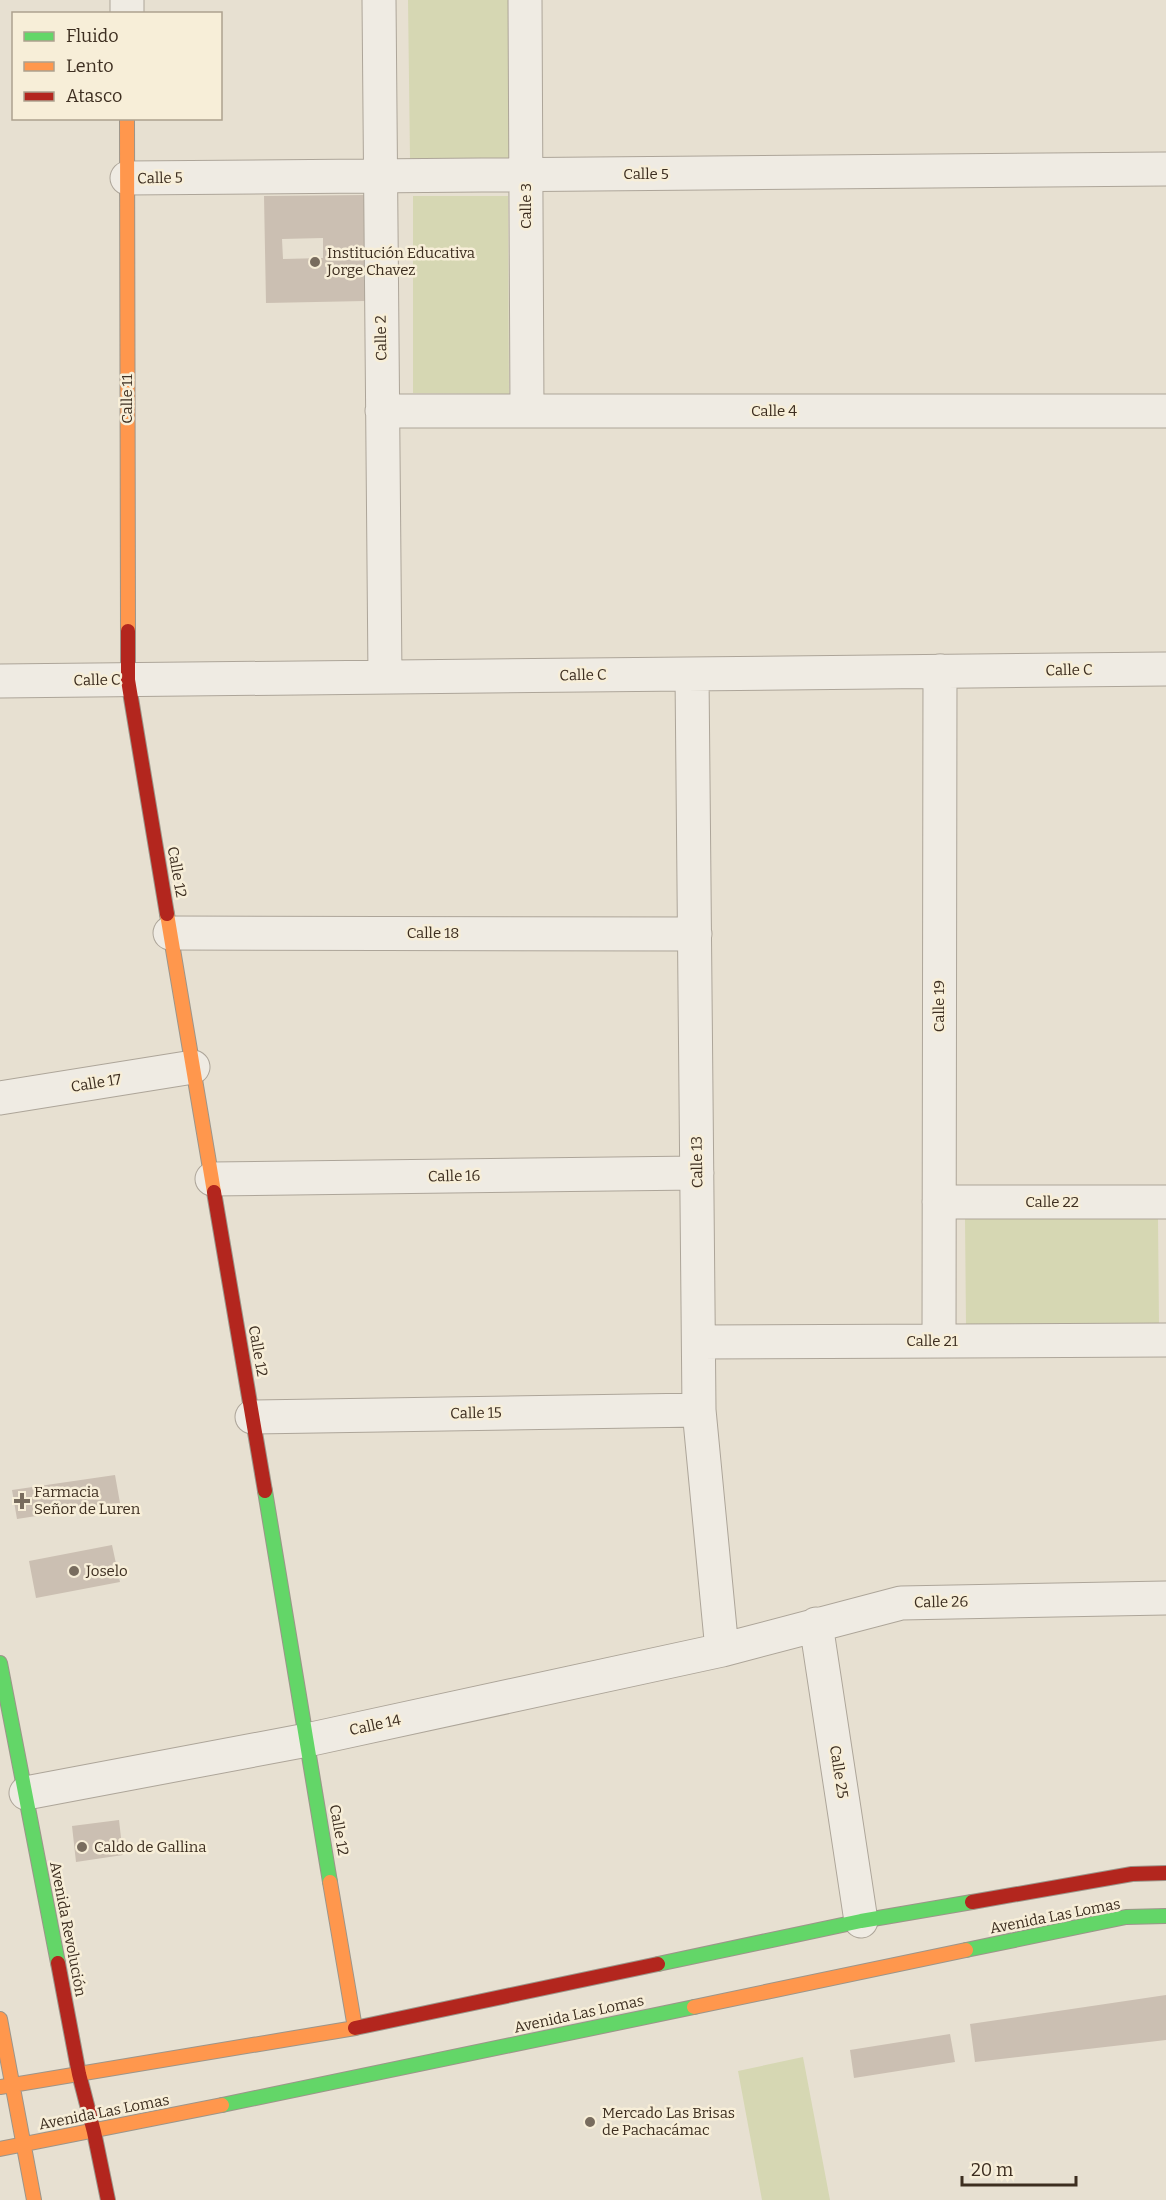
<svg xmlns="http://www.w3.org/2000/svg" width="1166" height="2200" font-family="Bitter,serif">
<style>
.green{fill:#d6d7b3}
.building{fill:#cbbfb2;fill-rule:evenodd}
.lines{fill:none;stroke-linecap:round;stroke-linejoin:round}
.street-casing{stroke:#ada599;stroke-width:35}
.fast-casing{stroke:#9c958a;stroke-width:16}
.slow-casing{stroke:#9c958a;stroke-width:16}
.jam-casing{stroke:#9c958a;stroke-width:16}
.street{stroke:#efebe3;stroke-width:33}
.fast{stroke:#63d668;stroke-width:14}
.slow{stroke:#ff974d;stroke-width:14}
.jam{stroke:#b3261e;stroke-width:14}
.poi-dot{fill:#786c5e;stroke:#f7eed8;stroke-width:2}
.labels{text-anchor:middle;stroke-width:5;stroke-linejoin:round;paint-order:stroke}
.street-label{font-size:15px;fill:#3d2e20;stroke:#f7eed8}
.poi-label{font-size:15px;fill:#3d2e20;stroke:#f7eed8;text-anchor:start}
</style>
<rect width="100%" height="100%" fill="#e7e0d1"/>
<path class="green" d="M408,0H508L510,158L410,159Z
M413,196H508L509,394L413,393Z
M1158,1218L1159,1324L966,1325L965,1219Z
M803,2057L830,2200H762L738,2071Z"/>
<path class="building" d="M364,195L365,301L266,303L264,196ZM323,238V258L283,259L282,239Z
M115,1475L120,1503L17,1519L12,1490Z
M112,1545L120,1582L36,1598L29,1561Z
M119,1820L123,1855L76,1862L72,1826Z
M1166,1995V2040L975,2062L970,2024Z
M950,2034L955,2062L854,2078L850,2050Z"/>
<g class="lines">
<defs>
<path id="street" d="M127,0V14
M379,0L385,677
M525,0L527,411
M127,178L1166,169
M382,411H1166
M692,674L699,1410L722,1650
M0,681L1166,669
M170,933L695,934
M0,1098L193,1067
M212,1179L697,1173
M939,1202H1166
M939,1341L940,671
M699,1342L1166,1340
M252,1417L699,1410
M816,1624L861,1921
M26,1793L307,1740L722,1650L901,1603L1166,1598"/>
<path id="fast" d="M265,1491L330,1882
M0,1663L58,1963
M966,1950L1126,1917L1166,1916
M658,1964L861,1921L972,1902
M222,2105L694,2007"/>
<path id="slow" d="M127,118L128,631
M167,914L214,1192
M330,1882L355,2028
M694,2007L966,1950
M0,2019L34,2200
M0,2087L355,2028
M0,2149L222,2105"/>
<path id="jam" d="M128,631V680L167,914
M214,1192L265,1491
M972,1902L1132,1874L1166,1873
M58,1963L79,2074L94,2132L108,2200
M355,2028L658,1964"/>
</defs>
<use href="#street" class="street-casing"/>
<use href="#fast" class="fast-casing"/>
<use href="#slow" class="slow-casing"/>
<use href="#jam" class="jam-casing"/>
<use href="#street" class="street"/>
<use href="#fast" class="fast"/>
<use href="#slow" class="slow"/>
<use href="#jam" class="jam"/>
</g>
<g class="poi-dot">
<circle cx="315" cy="262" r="6"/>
<path d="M19 1492h6v6h6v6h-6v6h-6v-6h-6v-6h6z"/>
<circle cx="74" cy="1571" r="6"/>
<circle cx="82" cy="1847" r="6"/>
<circle cx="590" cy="2122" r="6"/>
</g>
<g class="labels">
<g class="street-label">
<text x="646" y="179">Calle 5</text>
<text transform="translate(160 178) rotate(-1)" y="5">Calle 5</text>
<text transform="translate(526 206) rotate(-90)" y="5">Calle 3</text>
<text transform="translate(381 338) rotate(-91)" y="5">Calle 2</text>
<text transform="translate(127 399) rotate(-90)" y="5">Calle 11</text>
<text x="774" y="416">Calle 4</text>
<text transform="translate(1069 670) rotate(-1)" y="5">Calle C</text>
<text transform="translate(583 675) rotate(-1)" y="5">Calle C</text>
<text transform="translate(97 680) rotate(-1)" y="5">Calle C</text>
<text transform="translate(177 872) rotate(80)" y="5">Calle 12</text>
<text x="433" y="938">Calle 18</text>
<text transform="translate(939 1006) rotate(-90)" y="5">Calle 19</text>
<text transform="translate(96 1083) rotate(-9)" y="5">Calle 17</text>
<text transform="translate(697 1162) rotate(-91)" y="5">Calle 13</text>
<text transform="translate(454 1176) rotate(-1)" y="5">Calle 16</text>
<text x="1052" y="1207">Calle 22</text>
<text x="932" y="1346">Calle 21</text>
<text transform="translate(258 1351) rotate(80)" y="5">Calle 12</text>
<text transform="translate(476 1413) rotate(-1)" y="5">Calle 15</text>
<text transform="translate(941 1602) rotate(-1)" y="5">Calle 26</text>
<text transform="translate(375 1725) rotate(-12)" y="5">Calle 14</text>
<text transform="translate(839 1772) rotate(81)" y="5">Calle 25</text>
<text transform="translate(339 1830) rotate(80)" y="5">Calle 12</text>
<text transform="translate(1055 1916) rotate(-11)" y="5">Avenida Las Lomas</text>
<text transform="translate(68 1929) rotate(79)" y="5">Avenida Revolución</text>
<text transform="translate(579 2014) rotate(-12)" y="5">Avenida Las Lomas</text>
<text transform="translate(104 2112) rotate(-11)" y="5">Avenida Las Lomas</text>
</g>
<g class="poi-label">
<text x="327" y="258">Institución Educativa<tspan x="327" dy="17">Jorge Chavez</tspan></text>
<text x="34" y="1497">Farmacia<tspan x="34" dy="17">Señor de Luren</tspan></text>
<text x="86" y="1576">Joselo</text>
<text x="94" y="1852">Caldo de Gallina</text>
<text x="602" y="2118">Mercado Las Brisas<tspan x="602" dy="17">de Pachacámac</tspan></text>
</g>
</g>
<rect x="12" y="12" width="210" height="108" fill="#f7eed8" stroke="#ada18e" stroke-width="1.5"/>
<rect x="24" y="32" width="30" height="9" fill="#63d668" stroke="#ada18e" stroke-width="1.5"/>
<text x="66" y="42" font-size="18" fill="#3d2e20">Fluido</text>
<rect x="24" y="62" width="30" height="9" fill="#ff974d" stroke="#ada18e" stroke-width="1.5"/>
<text x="66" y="72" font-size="18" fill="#3d2e20">Lento</text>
<rect x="24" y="92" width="30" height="9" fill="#b3261e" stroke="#ada18e" stroke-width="1.5"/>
<text x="66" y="102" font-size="18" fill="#3d2e20">Atasco</text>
<path d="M962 2176v9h114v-9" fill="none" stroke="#3d2e20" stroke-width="3"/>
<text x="971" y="2176" font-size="18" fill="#3d2e20" stroke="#f7eed8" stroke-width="4.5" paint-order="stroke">20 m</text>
</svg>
